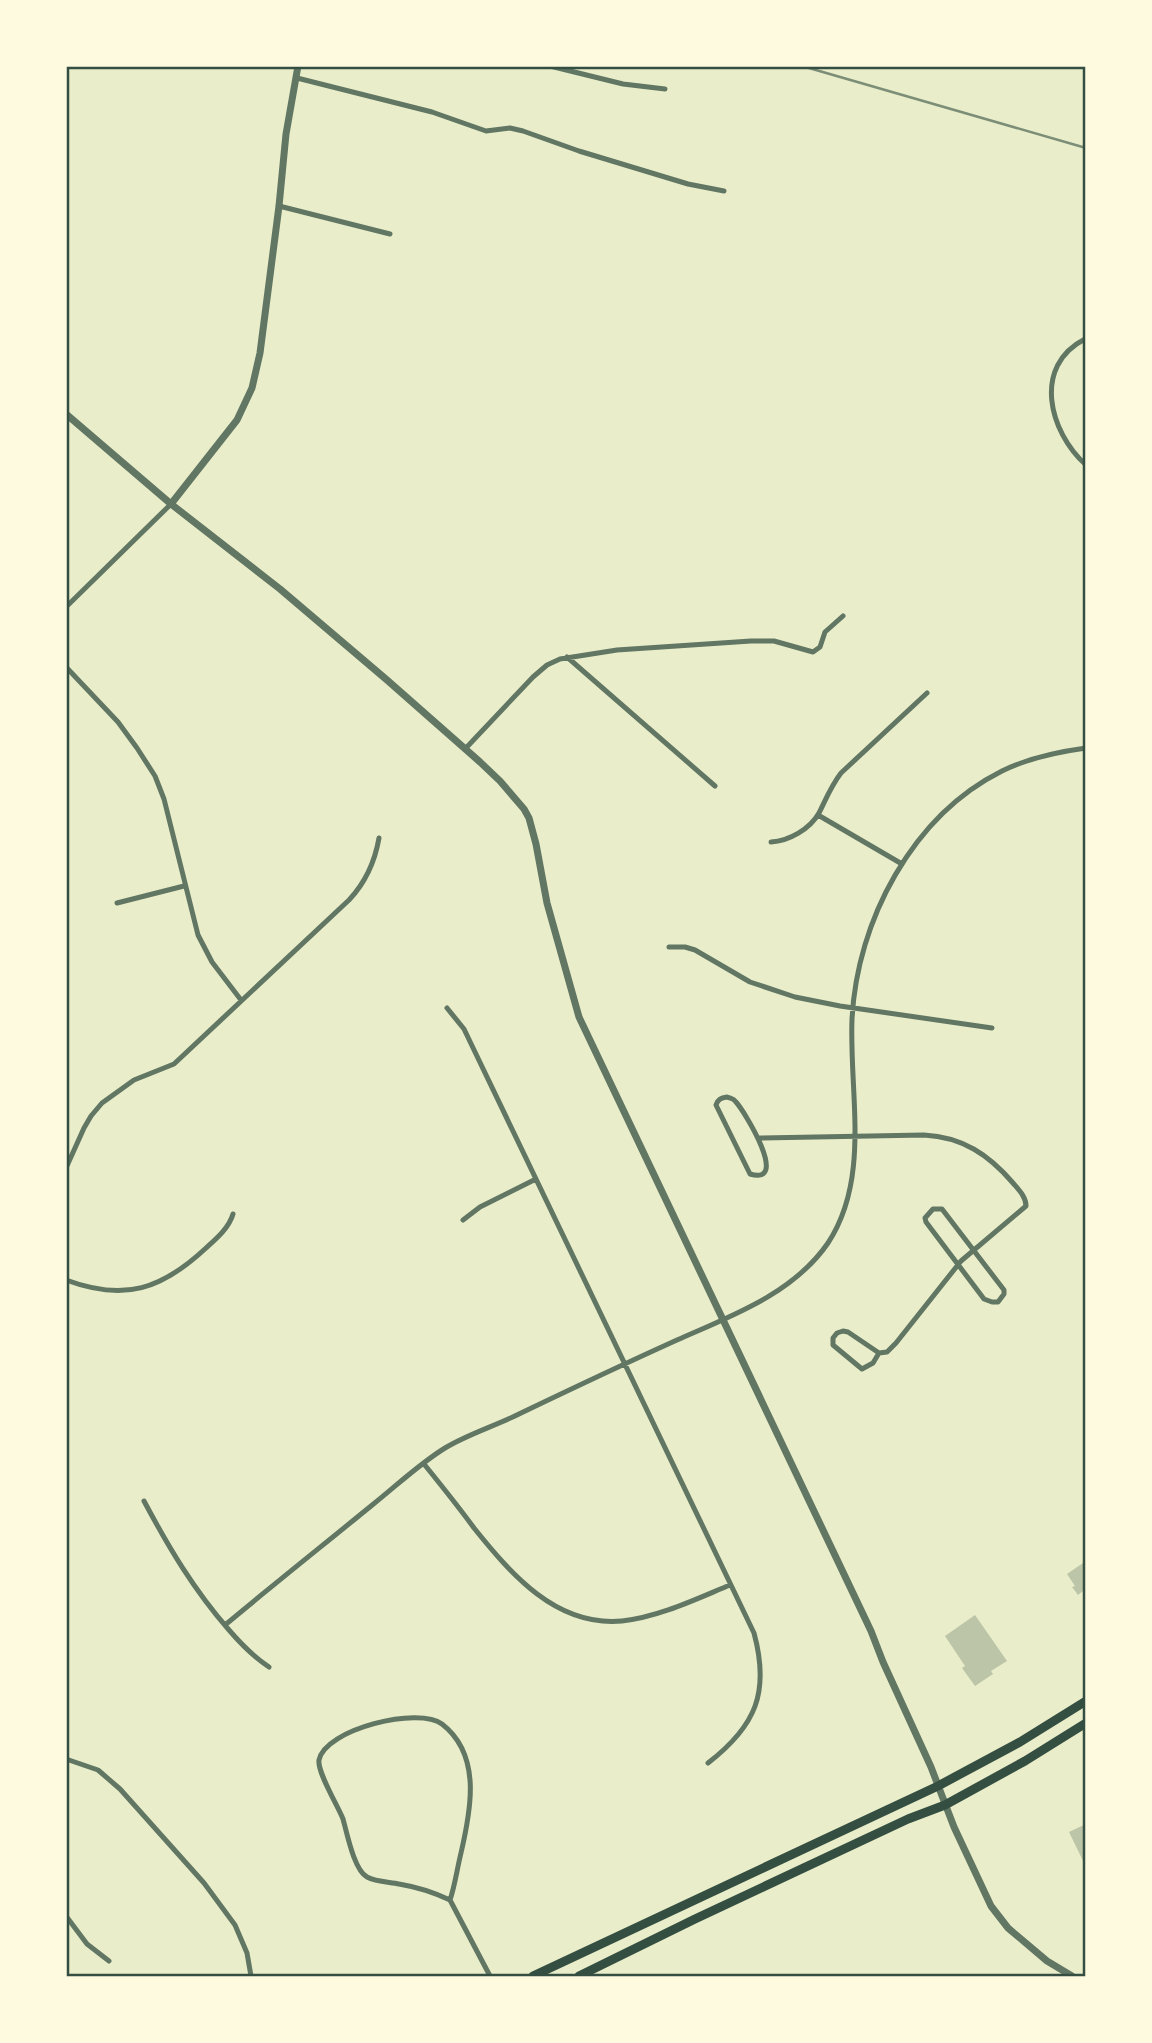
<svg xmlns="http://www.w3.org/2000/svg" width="1152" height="2043" font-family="Figtree,sans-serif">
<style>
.building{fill:#bcc5a7}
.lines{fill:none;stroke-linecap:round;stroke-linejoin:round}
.minor{stroke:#617663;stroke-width:5}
.tertiary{stroke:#617663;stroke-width:7}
.primary{stroke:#344e41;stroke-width:9}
.rail{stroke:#7c8e77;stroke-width:2.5}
.neatline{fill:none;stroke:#344e41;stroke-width:2.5}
</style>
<rect width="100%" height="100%" fill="#e9edc9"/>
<path class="building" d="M1086,1561V1595L1083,1591L1078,1595L1072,1587L1075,1586L1067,1574Z
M975,1615L1007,1661L991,1671L993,1674L975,1686L962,1668L965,1666L945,1636Z
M1086,1824V1867L1069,1832Z"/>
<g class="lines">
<path class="minor" d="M550,66L623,84L665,89
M297,78L432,112L486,131L510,128L523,131L579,151L688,184L724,191
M279,206L390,234
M1085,339C1032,366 1049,432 1086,465
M66,607L171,504
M567,657L715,786
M66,667L118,722L137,748L155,776L164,799L198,935L212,962L241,1000
M465,749L533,677L547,665L560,659L617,650L751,641H774L813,652L820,647L825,632L843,616
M818,815L902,864
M771,842C789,841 810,829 819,813C826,799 831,786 841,773L927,693
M117,903L184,886
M669,947H685L695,950L750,982L795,997L840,1006L992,1028
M447,1008L464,1029L475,1052L754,1633C770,1692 756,1726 708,1763
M727,1097C732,1099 733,1098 736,1102C745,1112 790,1186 750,1174L716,1105C718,1099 721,1098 727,1097Z
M758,1138L924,1135C963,1137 989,1155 1013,1183C1019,1190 1026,1197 1026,1206L961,1261L896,1343L887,1352L879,1353
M66,1168L84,1128L91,1116L102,1103L134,1080L174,1064L349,900C365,883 375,861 379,838
M933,1209H942L1004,1290V1294L998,1302H992L984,1299L926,1222L925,1218Z
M463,1220L480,1207L536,1179
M66,1280C125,1302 162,1289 206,1248C216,1239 229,1228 233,1214
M843,1331L848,1332L879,1353L873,1363L862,1369L833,1345V1338L837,1333Z
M424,1464C441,1485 458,1506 474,1528C511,1574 556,1627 622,1621C659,1617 696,1599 730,1585
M144,1501C169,1548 194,1590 229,1630C241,1644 254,1657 269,1667
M225,1625C273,1585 322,1546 371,1506C395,1487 419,1464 445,1448C468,1434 495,1426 519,1414C571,1389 624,1364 677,1340C731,1316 793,1294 828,1243C871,1178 849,1093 852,1019C857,921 912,816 1002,771C1028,758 1057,752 1086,748
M66,1759L98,1770L120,1789L204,1883L235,1925L247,1953L251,1976
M450,1900C455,1885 457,1869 461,1853C471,1810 482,1755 442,1724C419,1706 325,1729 319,1760C317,1772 338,1806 343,1819C347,1833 354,1870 367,1877C376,1882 390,1882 399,1884C417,1887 433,1892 450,1900L490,1976
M66,1916L87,1944L109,1961"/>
<path class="tertiary" d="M66,414L171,504L280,589L387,680L480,762L500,781L524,809L529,818L536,844L547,903L579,1017L871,1631L883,1662L931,1767L954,1827L991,1906L1008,1928L1047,1961L1072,1976
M171,504L237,420L252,388L260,353L279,206L286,134L298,66"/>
<path class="primary" d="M533,1976L938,1786L1020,1742L1086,1701
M579,1976L695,1919L908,1819L945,1805L1025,1761L1086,1723"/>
<path class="rail" d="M802,66L1086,148"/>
</g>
<rect width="1152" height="2043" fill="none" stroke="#fefae0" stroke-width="136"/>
<rect x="68" y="68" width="1016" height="1907" class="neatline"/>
</svg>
